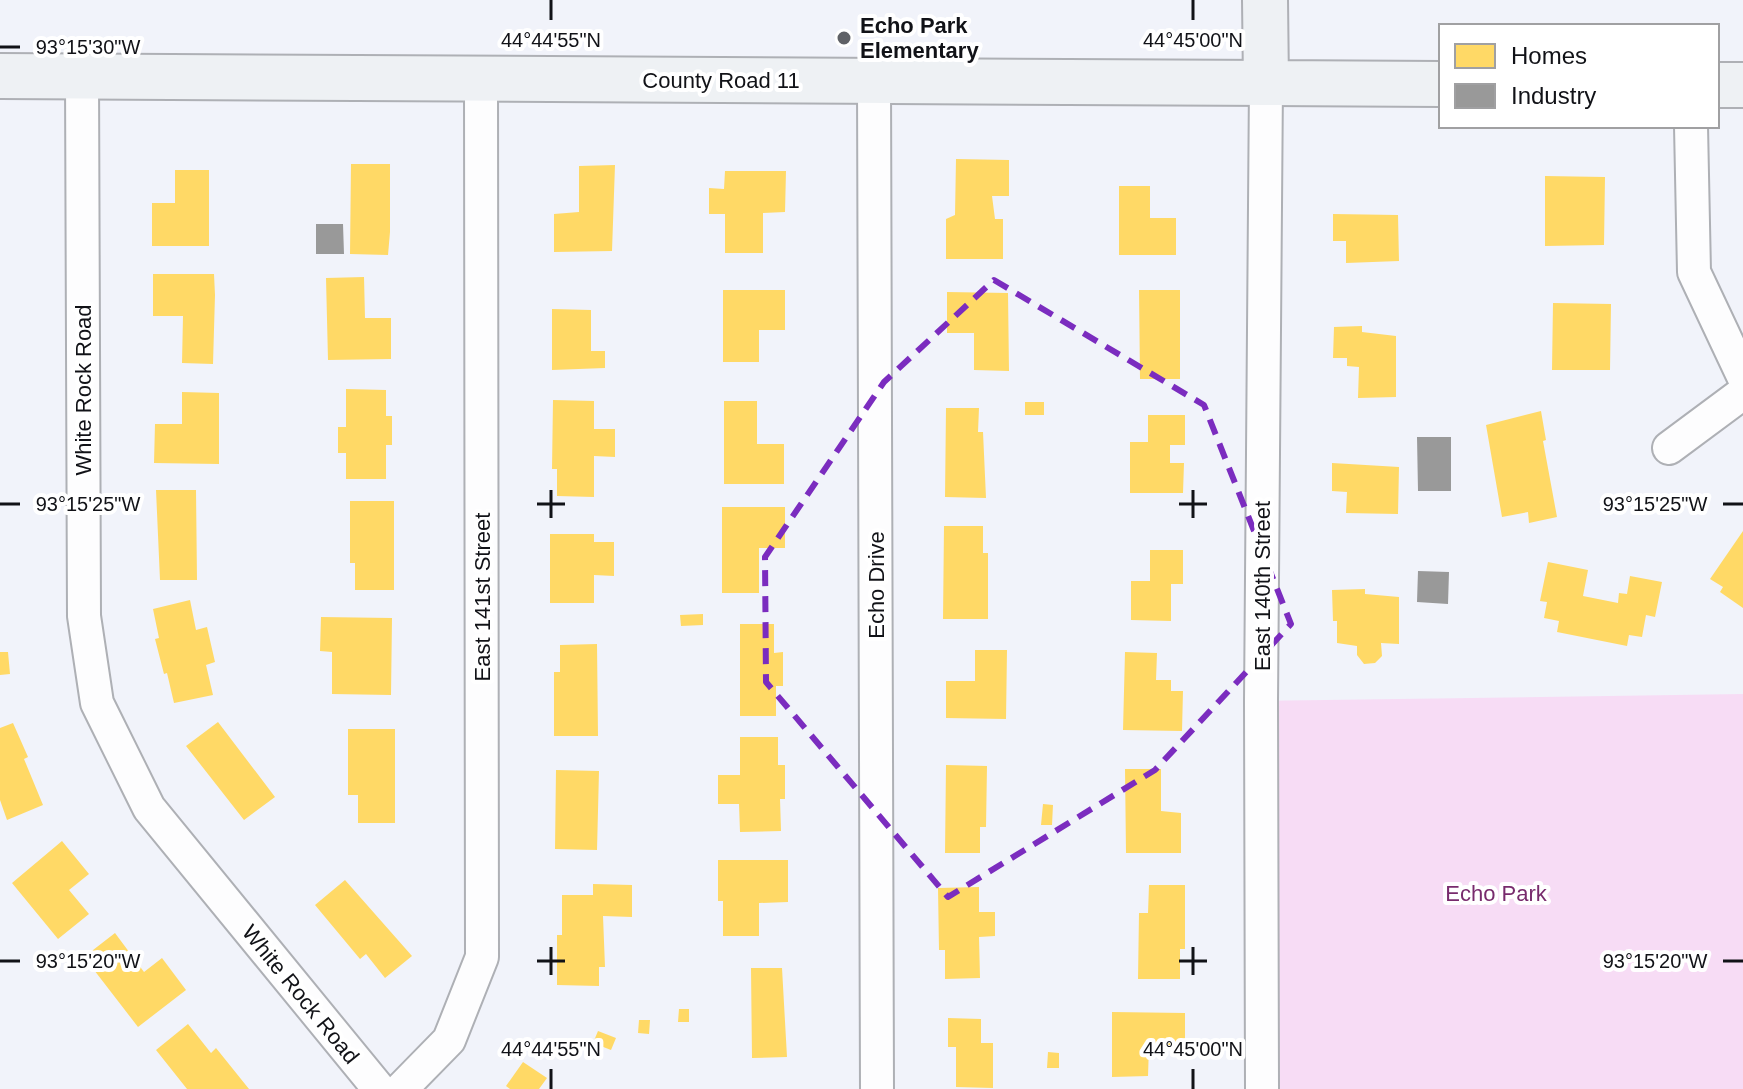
<svg xmlns="http://www.w3.org/2000/svg" width="1743" height="1089" font-family="Helvetica,sans-serif">
<style>
.green{fill:#f7dcf5}
.homes{fill:#ffd966}
.industry{fill:#999}
.lines{fill:none;stroke-linecap:round;stroke-linejoin:round}
.street-casing{stroke:#aeb0b5;stroke-width:36}
.secondary-casing{stroke:#aeb0b5;stroke-width:48}
.street{stroke:#fdfdfe;stroke-width:32}
.secondary{stroke:#eef1f4;stroke-width:44}
.marked{fill:none;stroke:#7b2cbf;stroke-width:6;stroke-dasharray:16 10;stroke-linejoin:round}
.ticks{fill:none;stroke:#111217;stroke-width:3}
.poi-dot{fill:#5f6166;stroke:#fff;stroke-width:3}
.labels{text-anchor:middle;stroke-width:8;stroke-linejoin:round;paint-order:stroke}
.poi-label{font-size:22px;font-weight:bold;fill:#111217;stroke:#fff;text-anchor:start}
.street-label{font-size:22px;fill:#111217;stroke:#fff}
.park-label{font-size:22px;fill:#782b6d;stroke:#fff}
.ticks-label{font-size:20px;text-anchor:middle;fill:#111217;stroke:#fff;stroke-width:8;stroke-linejoin:round;paint-order:stroke}
</style>
<rect width="100%" height="100%" fill="#f1f3fa"/>
<path class="green" d="M1743,694V1089H1262L1261,701Z"/>
<path class="homes" d="M956,159L1009,160V196H992L995,219H1003V259H946V219L955,215Z
M351,164H390V232L388,255L350,254Z
M615,165L612,251L554,252V214L579,212V166Z
M175,170H209V246H152V203H175Z
M725,171H786L785,212L763,213V253H725V214H709V188L724,189Z
M1545,176L1605,177L1604,245L1545,246Z
M1119,186H1150V218H1176V255H1119Z
M1333,214L1398,215L1399,261L1346,263V241H1333Z
M153,274H214L215,295L213,364L182,363L183,316H153Z
M364,277L365,318H391V359L328,360L326,278Z
M723,290H785V330H759V362H723Z
M1139,290H1180V379H1140Z
M947,292L1008,293L1009,371L974,370V333H947Z
M1553,303L1611,304L1610,370H1552Z
M552,309L591,310V351H605V368L552,370Z
M1362,326V332L1396,336V397L1358,398L1359,367L1347,366V358H1333L1334,327Z
M346,389L386,390V416H392V445H386V479H346V453H338V427H346Z
M182,392L219,393V464L154,463L155,424H182Z
M553,400L594,401V429H615V457L594,456V497L557,496V469H552Z
M724,401H757V444H784V484H724Z
M1025,402H1044V415H1025Z
M946,408H979L978,432H983L986,498L945,497Z
M1541,411L1546,440L1543,441L1557,517L1529,523L1528,512L1502,517L1486,425Z
M1148,415H1185V445H1170V463H1184L1183,493H1130V442H1148Z
M1332,463L1399,467L1398,514L1346,513L1347,492L1332,491Z
M156,490H196L197,580H160Z
M350,501H394V590H355V563H350Z
M722,507H785V548H759V593H722Z
M944,526H983V553H988V619H943Z
M1743,531V608L1720,592L1723,587L1710,579Z
M550,534H594V542H614V576L594,575V603H550Z
M1150,550H1183V584H1171V621L1131,620V581H1150Z
M1548,562L1588,570L1583,596L1618,603L1619,593L1627,594L1630,576L1662,582L1655,617L1646,615L1642,637L1629,635L1627,646L1557,632L1559,621L1544,618L1547,602L1540,601Z
M1365,589V594L1399,597V644L1381,643L1382,656L1375,663L1364,664L1357,655V646L1337,643V621H1333L1332,590Z
M190,600L196,630L207,627L215,662L206,665L213,695L174,703L167,673L164,674L155,639L159,638L153,609Z
M703,614V625L681,626L680,615Z
M321,617L392,618L391,695L332,694V652L320,651Z
M740,624H774V653L783,652V686H776V716H740Z
M597,644L598,736H554V672H560V645Z
M975,650H1007L1006,719L946,718V681H975Z
M0,652H8L10,674L0,675Z
M1125,652L1157,653L1156,680H1171V691H1183L1182,731L1123,730Z
M218,722L275,797L244,820L186,746Z
M13,723L28,757L24,759L43,805L7,820L0,800V728Z
M348,729H395V823H358V795H348Z
M740,737H778V765H785V799H780L781,831L740,832L739,804H718V775H740Z
M946,765L987,766L986,827H980V853H945Z
M1125,769H1161V811L1181,813V853H1126Z
M556,770L599,771L597,850L555,849Z
M1043,804L1053,805L1052,825H1041Z
M62,841L89,874L69,890L89,914L58,939L12,883Z
M718,860H788V902L759,903V936H723V901H718Z
M345,880L412,956L385,978L366,954L360,959L315,905Z
M593,884L632,885V917L603,916L605,967H599V986L557,985V935H562V895H593Z
M1149,885H1185V949H1180V979H1138L1139,913H1148Z
M979,887V912H995V936L979,937L980,978L945,979V950H939L938,888Z
M115,933L144,972L162,958L186,990L138,1027L84,957Z
M751,968H782L787,1057L752,1058Z
M679,1009H689V1022H678Z
M1112,1012L1185,1013V1047L1149,1046L1148,1076L1112,1077Z
M948,1018L981,1019V1043H993V1088L956,1087V1047H948Z
M639,1020H650L649,1034L638,1033Z
M188,1024L211,1053L216,1048L249,1089H187L156,1050Z
M598,1031L616,1038L611,1050L593,1043Z
M1048,1052L1059,1053V1068H1047Z
M523,1062L547,1078L539,1089H510L506,1086Z"/>
<path class="industry" d="M316,224H343L344,254H316Z
M1417,437H1451V491H1418Z
M1418,571L1449,572L1448,604L1417,602Z"/>
<g class="lines">
<defs>
<path id="street" d="M82,76L84,616L97,703L149,808L379,1089
M874,81L877,1089
M1691,126L1694,272L1743,376
M1669,448L1743,393
M401,1089L449,1040L482,957L481,79
M1262,1089L1261,701L1266,83"/>
<path id="secondary" d="M1265,0L1266,83
M0,76L1441,84
M1717,85H1743"/>
</defs>
<use href="#street" class="street-casing"/>
<use href="#secondary" class="secondary-casing"/>
<use href="#street" class="street"/>
<use href="#secondary" class="secondary"/>
</g>
<path class="marked" d="M994,280L1204,405L1291,624L1155,770L948,897L766,682L765,557L884,382Z"/>
<path class="ticks" d="M551,0V20M1193,0V20M0,47H20M551,490V518M1193,490V518M0,504H20M537,504H565M1179,504H1207M1723,504H1743M551,947V975M1193,947V975M0,961H20M537,961H565M1179,961H1207M1723,961H1743M551,1069V1089M1193,1069V1089"/>
<circle class="poi-dot" cx="844" cy="38" r="8"/>
<g class="labels">
<g class="poi-label">
<text x="860" y="33">Echo Park<tspan x="860" dy="25">Elementary</tspan></text>
</g>
<g class="street-label">
<text x="721" y="88">County Road 11</text>
<text transform="translate(83 390) rotate(-90)" y="8">White Rock Road</text>
<text transform="translate(876 585) rotate(-90)" y="8">Echo Drive</text>
<text transform="translate(1262 586) rotate(-90)" y="8">East 140th Street</text>
<text transform="translate(482 597) rotate(-90)" y="8">East 141st Street</text>
<text transform="translate(301 994) rotate(51)" y="8">White Rock Road</text>
</g>
<g class="park-label">
<text x="1496" y="901">Echo Park</text>
</g>
</g>
<g class="ticks-label">
<text x="551" y="47">44°44'55"N</text>
<text x="1193" y="47">44°45'00"N</text>
<text x="88" y="54">93°15'30"W</text>
<text x="1655" y="511">93°15'25"W</text>
<text x="88" y="511">93°15'25"W</text>
<text x="88" y="968">93°15'20"W</text>
<text x="1655" y="968">93°15'20"W</text>
<text x="551" y="1056">44°44'55"N</text>
<text x="1193" y="1056">44°45'00"N</text>
</g>
<rect x="1439" y="24" width="280" height="104" fill="#ffffff" stroke="#a0a0a2" stroke-width="2"/>
<rect x="1455" y="44" width="40" height="24" fill="#ffd966" stroke="#a0a0a2" stroke-width="2"/>
<text x="1511" y="64" font-size="24" fill="#111217">Homes</text>
<rect x="1455" y="84" width="40" height="24" fill="#999999" stroke="#a0a0a2" stroke-width="2"/>
<text x="1511" y="104" font-size="24" fill="#111217">Industry</text>
</svg>
